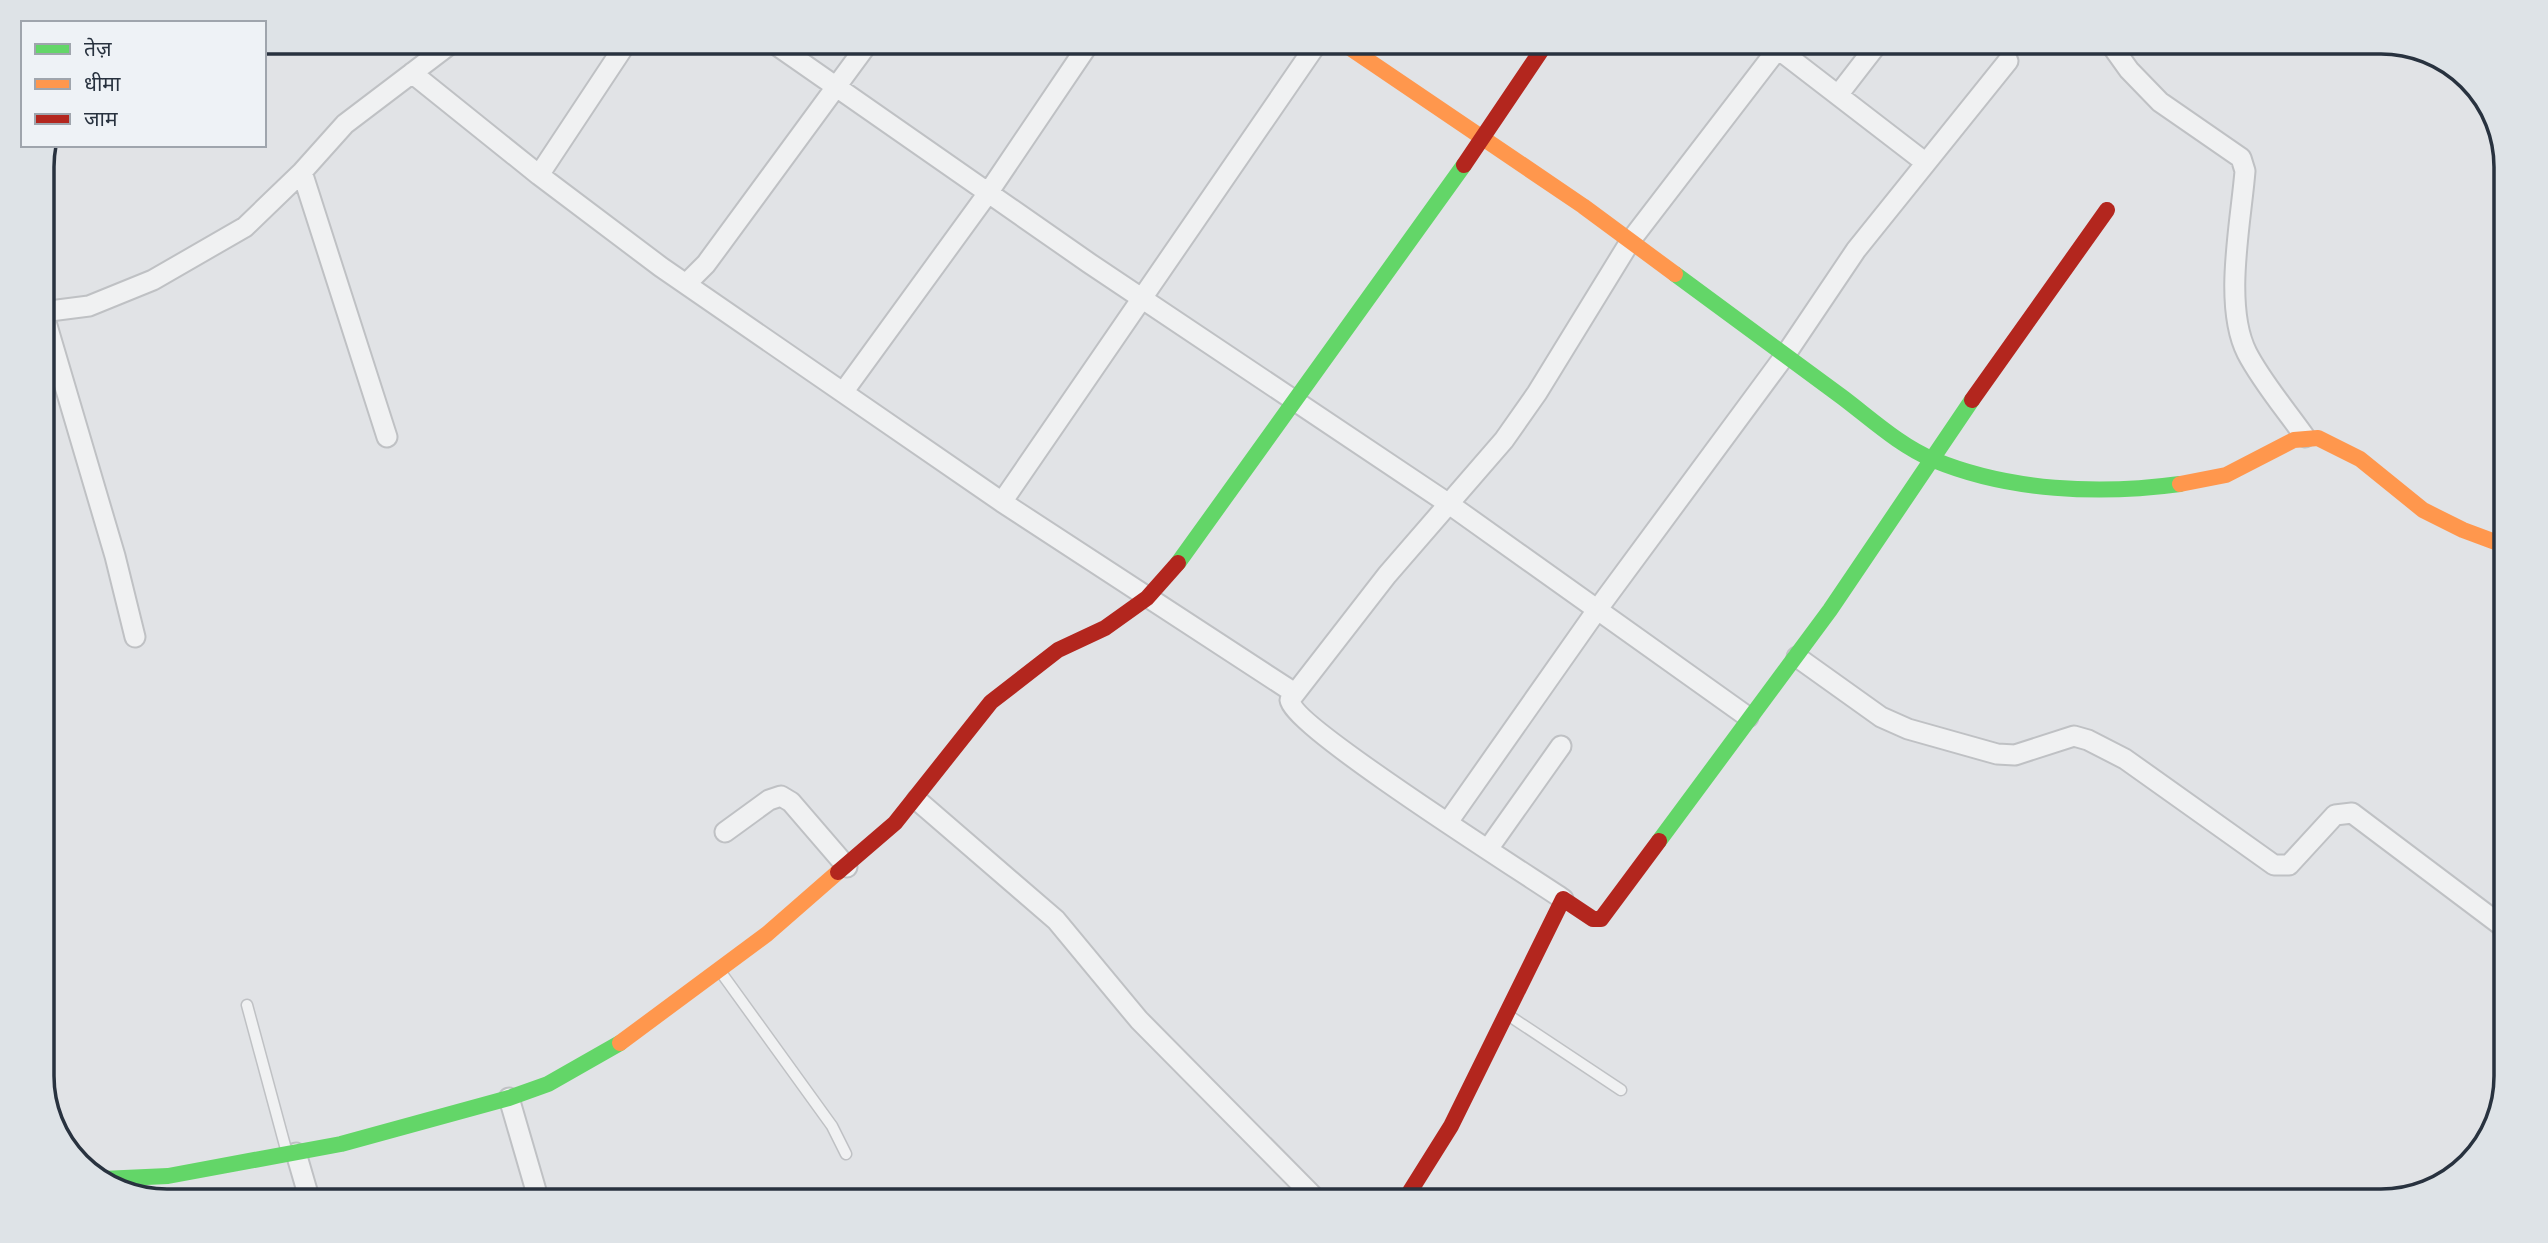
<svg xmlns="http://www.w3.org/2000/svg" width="2548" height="1243" font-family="'Noto Sans','Noto Sans Devanagari',sans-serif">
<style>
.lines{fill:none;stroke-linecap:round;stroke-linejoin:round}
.lane-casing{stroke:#bfc1c4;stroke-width:13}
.street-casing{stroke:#bfc1c4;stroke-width:23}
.lane{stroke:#f0f1f2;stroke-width:10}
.street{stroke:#f0f1f2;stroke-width:19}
.fast{stroke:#63d668;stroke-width:16}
.slow{stroke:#ff974d;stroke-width:16}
.jam{stroke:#b3261e;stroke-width:16}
.rim{fill:none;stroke:#28323f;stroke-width:3.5}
</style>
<rect width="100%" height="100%" fill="#e1e3e6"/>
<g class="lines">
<defs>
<path id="lane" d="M720,971L832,1126L846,1154
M247,1005L287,1153
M1508,1015L1621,1090"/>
<path id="street" d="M772,42L1089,263L1449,504L1748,717
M2109,42L2129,70L2160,102L2241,158L2245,171C2241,222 2223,306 2247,353C2262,382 2286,410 2305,437
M1778,49L1926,163
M412,73L539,175L661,267L1002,502L1293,692
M1838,95L1879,42
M302,172L387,437
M539,175L627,42
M686,284L706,264L869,42
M42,312L89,306L153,280L245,227L302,172L345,124L453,42
M43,312L115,556L135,637
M844,391L988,193L1090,42
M1002,502L1318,42
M1797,657L1881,717L1908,729L1997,754L2015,755L2074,736L2088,740L2125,759L2274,865H2289L2335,815L2352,813L2506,929
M917,800L1056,920L1139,1020L1318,1201
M1448,822L1597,610L1786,354L1856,250L2008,61
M725,832L769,800L781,796L791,802L847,867
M1488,849L1561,746
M1563,899C1526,874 1293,727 1290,700L1387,575L1504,440L1537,393L1631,240L1783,42
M509,1098L539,1201
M296,1153L310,1201"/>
</defs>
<use href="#lane" class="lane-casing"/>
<use href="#street" class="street-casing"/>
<use href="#lane" class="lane"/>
<use href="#street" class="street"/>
<path class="fast" d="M1675,274C1730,315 1786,356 1842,397C1870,418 1900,446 1934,460C2009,491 2099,495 2180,484
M1178,563L1464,165
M1659,841L1830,610L1972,400
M102,1179L168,1176L341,1144L509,1098L548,1084L620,1043"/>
<path class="slow" d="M1341,42L1583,206L1675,274
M2180,484L2226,475L2294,440L2318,438L2360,459L2423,510L2463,530L2506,546
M620,1043L767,934L838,872"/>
<path class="jam" d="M1464,165L1547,42
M1972,400L2107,210
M838,872L895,823L991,702L1058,650L1105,628L1147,598L1178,563
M1404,1201L1451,1126L1563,899L1593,919H1601L1659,841"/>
</g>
<path d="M0 0H2548V1243H0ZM167 54H2381A113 113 0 0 1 2494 167V1076A113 113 0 0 1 2381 1189H167A113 113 0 0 1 54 1076V167A113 113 0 0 1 167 54Z" fill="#dee3e7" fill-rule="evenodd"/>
<path class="rim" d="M167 54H2381A113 113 0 0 1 2494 167V1076A113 113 0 0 1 2381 1189H167A113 113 0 0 1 54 1076V167A113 113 0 0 1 167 54Z"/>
<rect x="21" y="21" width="245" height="126" fill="#eef2f6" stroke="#9fa5ad" stroke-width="2"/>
<rect x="35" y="44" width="35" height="10" fill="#63d668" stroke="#9fa5ad" stroke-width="2"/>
<text x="84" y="56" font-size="21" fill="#28323f">तेज़</text>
<rect x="35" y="79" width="35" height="10" fill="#ff974d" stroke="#9fa5ad" stroke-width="2"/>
<text x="84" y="91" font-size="21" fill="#28323f">धीमा</text>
<rect x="35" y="114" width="35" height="10" fill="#b3261e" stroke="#9fa5ad" stroke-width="2"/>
<text x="84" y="126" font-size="21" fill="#28323f">जाम</text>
</svg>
